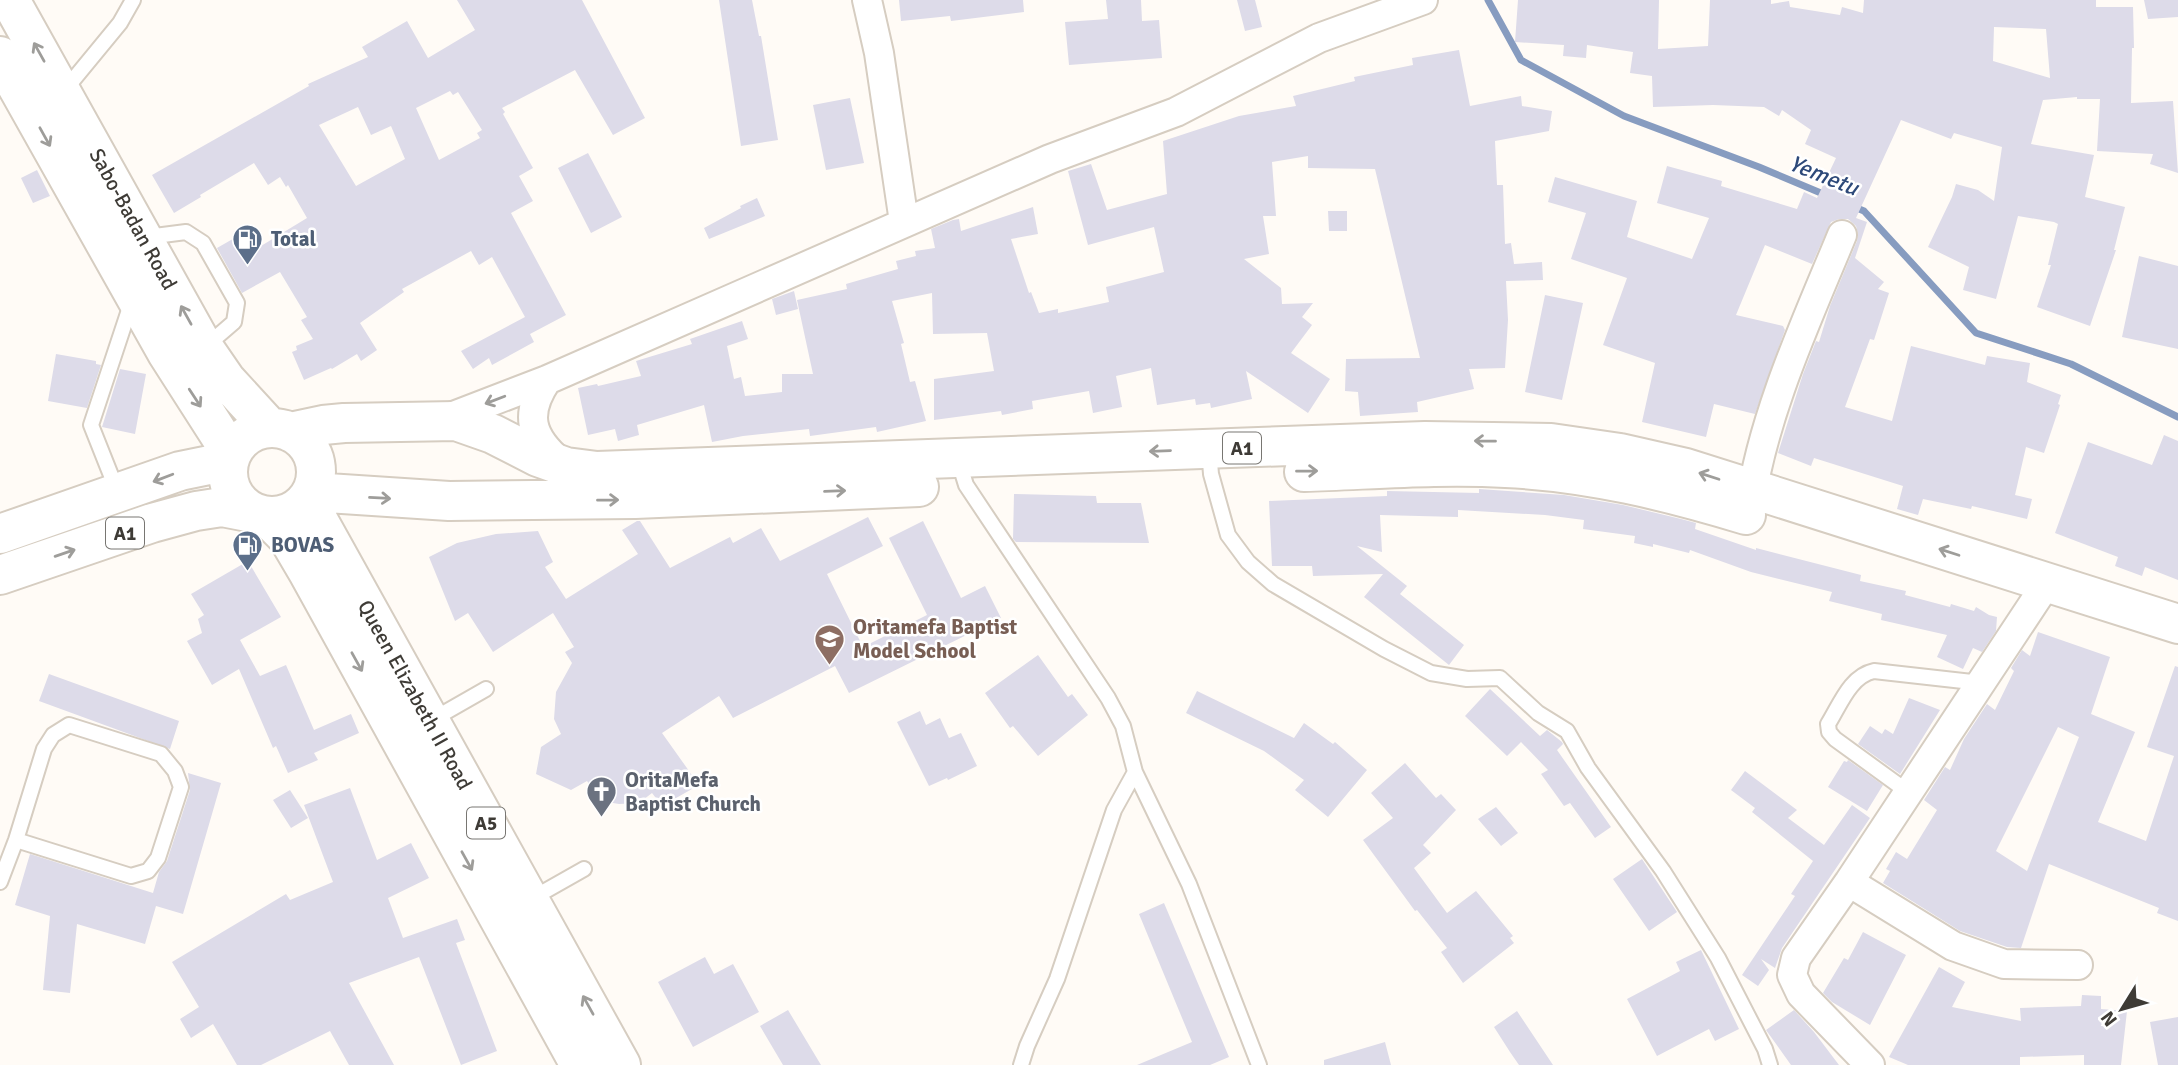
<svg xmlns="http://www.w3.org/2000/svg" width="2178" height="1065" font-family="Signika,sans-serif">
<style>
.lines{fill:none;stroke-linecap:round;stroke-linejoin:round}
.stream{stroke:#879cc0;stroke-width:7}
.building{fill:#dddbe9;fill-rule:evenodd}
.service-casing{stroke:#d6cdc1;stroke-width:18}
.minor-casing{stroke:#d6cdc1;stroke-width:32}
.trunk-casing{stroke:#d6cdc1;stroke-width:42}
.service{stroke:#fff;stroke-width:14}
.minor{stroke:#fff;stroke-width:28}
.trunk{stroke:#fff;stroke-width:38}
.oneway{stroke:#9e9d9a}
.labels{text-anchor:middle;stroke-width:5;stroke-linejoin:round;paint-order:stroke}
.shield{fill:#fff;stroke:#787672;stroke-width:2}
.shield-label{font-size:19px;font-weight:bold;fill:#3e3b36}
.street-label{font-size:21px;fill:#3e3b36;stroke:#fff}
.service-label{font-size:21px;font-weight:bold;fill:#4e5e75;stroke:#fff;text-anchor:start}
.education-label{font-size:21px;font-weight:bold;fill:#785e54;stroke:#fff;text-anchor:start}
.worship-label{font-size:21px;font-weight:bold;fill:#5b616d;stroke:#fff;text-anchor:start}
.water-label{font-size:23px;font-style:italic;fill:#2d4979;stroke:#fff}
</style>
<rect width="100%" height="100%" fill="#fffbf6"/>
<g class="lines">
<path class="stream" d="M1488,0L1521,60L1624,116L1759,167L1828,196
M1852,206L1864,211L1976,333L2071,364L2178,417"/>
</g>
<path class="building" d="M457,0H582L645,118L613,135L575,70L502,108L505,112L503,114L533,168L519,176L533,201L511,213L566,315L530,334L534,342L492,365L489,358L473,369L461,351L525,317L492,257L479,265L471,251L402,289L404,292L360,323L377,350L361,361L357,354L332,369L331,368L304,380L292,352L297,350L296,346L313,339L301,320L307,317L280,272L242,293L217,248L252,228L261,246L307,218L288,185L286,187L280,177L268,185L254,163L200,195L201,197L174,213L152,175L309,86L308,84L368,57L362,47L407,21L428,58L475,30ZM450,91L453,95L458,92L482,130L477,133L480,138L439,160L416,108ZM358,107L371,135L391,126L405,159L356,186L319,125Z
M719,0H752L759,36H761L778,140L741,146Z
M899,0H1023L1024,12L951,21L950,16L901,21Z
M1106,0H1141L1142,21L1159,20L1162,58L1069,65L1065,22L1108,19Z
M1237,0H1255L1262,27L1245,31Z
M1518,0H1659L1658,49L1708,46L1710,0H1771V4L1789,1L1790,7L1840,15L1842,7L1863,13L1864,0H2096V7H2133L2134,48H2132L2131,103L2173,101L2178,173L2150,164L2153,154L2097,151L2100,99H2077V97L2043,100L2031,144L2094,155L2085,197L2125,207L2114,250H2116L2090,326L2037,307L2051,265H2048L2058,224L2054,222L2018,216L1996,299L1963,290L1969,267L1928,247L1952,197L1956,184L1978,190L1994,201L2002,147L1954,133L1951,139L1901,120L1856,218L1867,222L1855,258L1884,282L1878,289L1889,293L1874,340L1870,339L1845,407L1892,421L1911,346L1985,365L1987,356L2030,363L2027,382L2061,395L2058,404L2060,405L2044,453L2026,447L2015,495L2032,499L2027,519L1972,506L1971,509L1923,499L1918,515L1897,509L1903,486L1814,458L1811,466L1778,453L1803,374L1816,341L1819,342L1830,306L1857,241L1858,234L1856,226L1848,219H1839L1831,222L1812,264L1765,245L1736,315L1783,326L1785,330L1755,414L1714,404L1706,437L1642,422L1655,363L1603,345L1627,278L1571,259L1586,213L1548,202L1555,177L1637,201L1627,237L1692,259L1709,218L1657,203L1667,166L1722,181L1721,186L1797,209L1804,192L1817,198L1836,158L1805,144L1811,130L1782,110L1779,116L1764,107L1713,105L1653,107L1652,76L1630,73L1633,52L1587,45L1586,58L1563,56L1564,45L1515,42ZM1994,27L2046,29L2050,78L1993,61Z
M2144,0H2178V17L2148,19Z
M1459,50L1470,106L1521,96L1522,106L1552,111L1549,131L1495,141L1497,185H1503L1505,244L1511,243L1514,264L1542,262L1543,280L1506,281L1508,320L1505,368L1469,369L1474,389L1417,402L1418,412L1360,416L1358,392L1345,391L1346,359L1420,358L1375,169L1308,168V156L1272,162L1276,216H1263L1269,254L1244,259L1281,288L1282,304L1313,303L1302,317L1312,325L1291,353L1330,379L1308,413L1246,371L1252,399L1211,408L1210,403L1196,405L1195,399L1157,405L1151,368L1116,376L1122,407L1093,413L1089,391L1032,401L1033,409L1002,415L1001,411L934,420V379L994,371L987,333L933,334L932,293L892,301L904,343L901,344L910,382L915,381L926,421L877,432L876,427L810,436L809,429L743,436L712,442L704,405L637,425L639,435L618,441L615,429L588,435L578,388L597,384L598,386L641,376L636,361L692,344L690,339L742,321L748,339L727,346L734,379L741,377L745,396L782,392V374H813L797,300L847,289L846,284L898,269L896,261L916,256L915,251L935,248L931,229L953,220L959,219L961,231L1033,207L1038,234L1011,239L1029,293L1031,292L1039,313L1058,309V313L1109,302L1106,287L1164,272L1154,227L1088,245L1068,171L1091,164L1107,210L1167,194L1163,141L1239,116L1296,106L1293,96L1355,81L1354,77L1413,65L1412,58Z
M850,98L864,163L826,170L813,105Z
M588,153L622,217L591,233L558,168Z
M37,170L50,196L33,203L21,178Z
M757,198L765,216L709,239L704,228L741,208L740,206Z
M1328,211H1347V231H1329Z
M2139,256L2178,266V349L2122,337Z
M794,291L798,309L776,315L772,299Z
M1545,295L1583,303L1562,400L1525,392Z
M56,354L96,361V364L101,365L87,408L48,401Z
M120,369L146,374L135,434L102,427Z
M2164,435L2178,441V580L2145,567L2142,576L2115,566L2118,557L2055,533L2088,442L2152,465Z
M1479,489L1564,495L1623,505L1681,519L1696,523L1695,529L1756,550V548L1861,575L1860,581L1906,591L1905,595L1950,607L1951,604L1974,611L1976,607L1989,615L1997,617L1996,631L1982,652L1973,648L1963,669L1937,657L1947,635L1881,620L1882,614L1829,601L1832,592L1751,572L1690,550L1689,553L1653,544V547L1634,543L1635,536L1583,529L1584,520L1545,515L1458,510V517L1380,515L1382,552L1357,546L1407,586L1400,594L1464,645L1449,665L1364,597L1383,574L1313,576L1312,566H1272L1269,501L1387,496V491L1479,493Z
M1014,494L1096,496L1097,503H1141L1149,543L1016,542L1013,539Z
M868,517L883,546L827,574L863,647L927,615L889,538L923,521L961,598L985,586L1001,618L849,693L835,666L733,718L719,696L662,733L699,785L662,806L652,793L639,803L619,804L607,802L599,797L587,781L571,790L536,774L541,747L561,734L554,719L556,692L572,663L565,652L574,647L553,613L493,652L468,613L455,621L429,557L457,543L496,534L538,531L553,562L545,567L566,599L638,554L622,530L637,521H640L670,568L730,537L733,543L761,528L780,561Z
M248,561L281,617L240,640L260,676L286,665L314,730L351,714L359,733L314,753L318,760L288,773L276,746L273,748L239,669L212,685L187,641L202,633L198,619L204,615L191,594Z
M2038,632L2110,657L2091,714L2135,732L2098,822L2146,841L2174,756L2147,747L2175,666L2178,667V921L2157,913L2159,908L2049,864L2021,948L2007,947L1960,931L1883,883L1890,871L1886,869L1896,852L1907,859L1937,810L1924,800L1945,767L1950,770L1964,739L1987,704L1995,710L2014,671L2011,668L2022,650L2030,656ZM2058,727L2079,737L2027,871L1996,851Z
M1038,655L1068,697L1072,694L1088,715L1038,756L1013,726L1010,728L985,693Z
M49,674L179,721L170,749L39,701Z
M1490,689L1540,736L1547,730L1562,742L1563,744L1557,750L1611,827L1595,838L1570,803L1564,806L1541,774L1548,770L1521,742L1507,756L1465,716Z
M1197,691L1294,738L1304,723L1333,744L1335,742L1367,770L1328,817L1295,790L1304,780L1264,751L1186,713Z
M1909,698L1940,710L1900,774L1858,744L1870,726L1882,734L1885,729L1893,734Z
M920,711L926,725L940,718L949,738L961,733L977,766L948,780L947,778L929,786L897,722Z
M1848,760L1883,785L1867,811L1828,787L1844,761L1847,762Z
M1405,763L1436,798L1441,794L1456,810L1423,845L1431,853L1414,868L1447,913L1476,891L1513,936L1510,938L1514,943L1463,983L1441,952L1447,948L1417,910L1415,911L1363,840L1393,818L1371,793Z
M1745,771L1797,810L1788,818L1824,845L1852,805L1870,818L1782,948L1775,968L1761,959L1769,970L1758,986L1742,975L1795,896L1791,894L1813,861L1752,812L1755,808L1731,790Z
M188,773L221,783L183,914L156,906L145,944L77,924L70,993L43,990L50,916L15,905L30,854L153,893L159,872L167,861L190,790Z
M350,788L377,860L411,843L429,878L388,898L403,938L457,919L465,940L456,943L497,1051L461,1065L419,957L349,983L394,1065H349L330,1031L261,1065H237L213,1024L191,1038L180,1019L199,1007L172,962L286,894L290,900L333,882L304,805Z
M290,790L308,818L291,828L273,800Z
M1496,807L1518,833L1501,846L1478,819Z
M1642,859L1677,912L1649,931L1613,879Z
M1164,903L1229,1057L1210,1065H1137L1192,1042L1139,914Z
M1863,932L1906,955L1870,1025L1832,1002L1823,993L1844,958L1848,960Z
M1701,950L1739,1029L1715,1041L1709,1029L1657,1056L1627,999L1680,971L1676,962Z
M705,957L714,974L733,964L759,1012L693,1047L658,982Z
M1939,967L1965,982L1952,1007L2021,1021L2020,1008L2081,1006L2082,995L2101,996V1009L2127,1011L2121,1065H2084V1055L2020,1057V1065H1908L1889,1057Z
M788,1010L821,1065H783L760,1026Z
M1794,1010L1814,1032L1839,1065H1791L1766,1030Z
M1517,1011L1553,1065H1519L1510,1052L1494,1027Z
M2178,1017V1065H2158L2150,1022Z
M1385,1042L1391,1065H1324V1060Z"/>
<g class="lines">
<defs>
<path id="service" d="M64,91L120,23L133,0
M147,237L186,232L203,243L237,303L234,322L205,347
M1209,450L1211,474L1228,535L1248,562L1273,584L1384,649L1431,673L1467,679L1500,678L1538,713L1567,731L1588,768L1663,871L1718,958L1765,1049L1770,1065
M958,459L966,485L1108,698L1123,726L1135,772L1189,884L1259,1065
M118,493L91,425L132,301
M430,721L486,689
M1908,792L1835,739L1829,732L1828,724C1840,705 1850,676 1874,671L1981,683
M0,882L16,840L44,749L53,735L69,725L161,754L175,771L181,787L158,858L148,871L131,876L16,840
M531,899L584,869
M1021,1065L1027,1046L1057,979L1114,810L1135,772"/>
<path id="minor" d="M867,0L879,53L904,222
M547,380C524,414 530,436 560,462
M443,420L547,380L1050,159L1176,112L1319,38L1423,0
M1750,506C1763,414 1807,320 1842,235
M1849,882L1953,946L2004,964L2078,965
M1870,1065L1801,994L1792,975L1796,958L1849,882L2047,583"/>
<path id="trunk" d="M10,0L204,348L226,380L270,428
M0,56L167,353L231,453
M228 472a44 44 0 1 1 88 0a44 44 0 1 1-88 0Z
M290,432L323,425L344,423L456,421L493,434L538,457L566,467L597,471L1425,441L1551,443L1620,453L1686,468L2178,624
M1304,472C1371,470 1439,464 1506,468C1589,472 1667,491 1746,515
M312,492L449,501L635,499L919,487
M307,500L621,1065
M267,517L288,538L308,572L580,1065
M0,534L180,471L229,461
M0,575L152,523L196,511L222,507L253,513"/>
</defs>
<use href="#service" class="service-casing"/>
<use href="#minor" class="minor-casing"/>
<use href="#trunk" class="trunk-casing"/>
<use href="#service" class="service"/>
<use href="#minor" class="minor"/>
<use href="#trunk" class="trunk"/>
</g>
<defs><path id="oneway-shaft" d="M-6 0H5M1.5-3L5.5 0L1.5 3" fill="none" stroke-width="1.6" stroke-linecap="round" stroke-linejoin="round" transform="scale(1.75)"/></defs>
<g class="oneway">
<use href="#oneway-shaft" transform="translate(39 52) rotate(-119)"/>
<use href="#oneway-shaft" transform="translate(45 137) rotate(61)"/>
<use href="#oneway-shaft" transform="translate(186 315) rotate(-119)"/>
<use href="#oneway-shaft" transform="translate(195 398) rotate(57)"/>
<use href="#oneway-shaft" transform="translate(495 400) rotate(159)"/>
<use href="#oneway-shaft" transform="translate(1485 441) rotate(-179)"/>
<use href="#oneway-shaft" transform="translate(1160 451) rotate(178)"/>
<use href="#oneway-shaft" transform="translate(1307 471) rotate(-1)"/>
<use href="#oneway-shaft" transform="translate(1709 476) rotate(-162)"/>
<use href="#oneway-shaft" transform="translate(163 478) rotate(159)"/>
<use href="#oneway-shaft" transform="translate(835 491) rotate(-2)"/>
<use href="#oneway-shaft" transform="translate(380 498) rotate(3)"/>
<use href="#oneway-shaft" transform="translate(608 500) rotate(-1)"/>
<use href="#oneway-shaft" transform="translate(1949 552) rotate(-162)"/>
<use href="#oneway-shaft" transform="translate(65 553) rotate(-19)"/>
<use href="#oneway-shaft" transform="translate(357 662) rotate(61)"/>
<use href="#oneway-shaft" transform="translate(467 861) rotate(61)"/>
<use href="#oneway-shaft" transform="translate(588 1005) rotate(-119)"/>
</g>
<defs>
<symbol id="fuel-pin" viewBox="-11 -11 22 30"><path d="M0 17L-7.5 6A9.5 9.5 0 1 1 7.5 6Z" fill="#5c6f8a" stroke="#fff"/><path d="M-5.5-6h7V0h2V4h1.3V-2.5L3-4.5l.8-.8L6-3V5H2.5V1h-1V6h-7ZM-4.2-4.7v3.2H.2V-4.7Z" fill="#fff"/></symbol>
<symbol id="school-pin" viewBox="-11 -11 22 30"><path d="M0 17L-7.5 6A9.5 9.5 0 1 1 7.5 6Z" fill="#8d6e63" stroke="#fff"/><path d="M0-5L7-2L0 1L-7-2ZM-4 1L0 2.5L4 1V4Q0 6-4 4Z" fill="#fff"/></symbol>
<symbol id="church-pin" viewBox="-11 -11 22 30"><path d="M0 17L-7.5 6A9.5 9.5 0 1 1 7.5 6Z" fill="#6b7280" stroke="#fff"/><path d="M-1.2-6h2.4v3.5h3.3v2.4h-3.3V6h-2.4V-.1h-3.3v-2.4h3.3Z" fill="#fff"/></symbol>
</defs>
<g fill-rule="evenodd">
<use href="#fuel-pin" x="230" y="222" width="35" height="47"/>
<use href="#fuel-pin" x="230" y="528" width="35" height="47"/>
<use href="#school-pin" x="812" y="622" width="35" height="47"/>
<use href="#church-pin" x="584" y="774" width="35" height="47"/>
</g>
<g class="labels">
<g class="shield">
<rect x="1223" y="432.5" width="38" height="31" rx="5"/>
<rect x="106" y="517.5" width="38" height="31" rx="5"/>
<rect x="467" y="807.5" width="38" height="31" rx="5"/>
</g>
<g class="shield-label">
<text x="1242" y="455">A1</text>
<text x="125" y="540">A1</text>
<text x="486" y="830">A5</text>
</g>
<g class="street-label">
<text transform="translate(133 219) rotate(61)" y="7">Sabo-Badan Road</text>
<text transform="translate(415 695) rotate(61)" y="7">Queen Elizabeth II Road</text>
</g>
<g class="service-label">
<text x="271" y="246">Total</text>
<text x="271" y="552">BOVAS</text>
</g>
<g class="education-label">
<text x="853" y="634">Oritamefa Baptist<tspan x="853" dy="24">Model School</tspan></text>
</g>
<g class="worship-label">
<text x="625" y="787">OritaMefa<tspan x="625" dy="24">Baptist Church</tspan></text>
</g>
<g class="water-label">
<text transform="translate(1824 175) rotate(22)" y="8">Yemetu</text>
</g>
</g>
<g transform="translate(2122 1009) rotate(233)" stroke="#ffffff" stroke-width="5" paint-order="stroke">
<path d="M0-5L12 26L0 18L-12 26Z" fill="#3e3b36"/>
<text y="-10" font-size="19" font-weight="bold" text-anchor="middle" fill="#3e3b36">N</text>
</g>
</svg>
